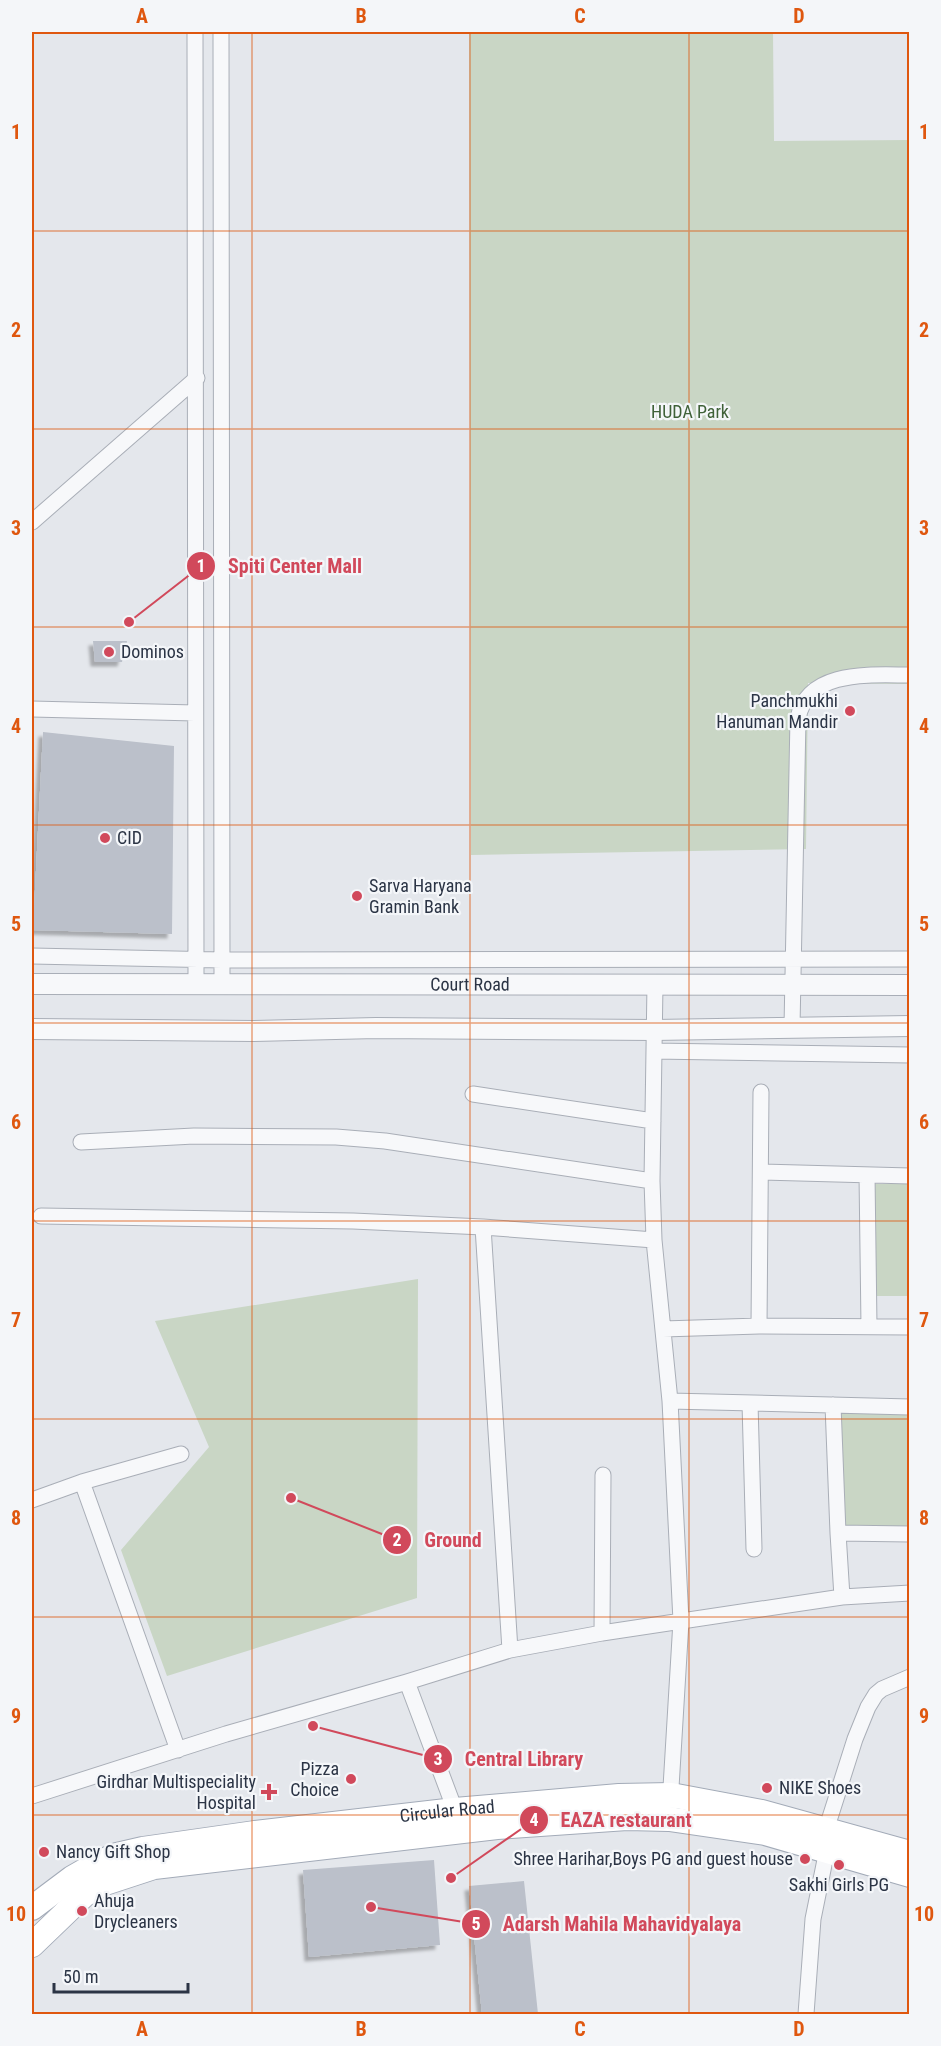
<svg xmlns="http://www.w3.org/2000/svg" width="941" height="2046" font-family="'Roboto Condensed',sans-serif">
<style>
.green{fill:#c9d6c5}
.building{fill:#bbc0ca;filter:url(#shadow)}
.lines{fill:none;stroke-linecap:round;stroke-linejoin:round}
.minor-casing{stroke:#a9aeb7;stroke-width:17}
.tertiary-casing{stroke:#a9aeb7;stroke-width:22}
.primary-casing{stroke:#a3abb8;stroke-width:26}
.minor{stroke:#f7f8fa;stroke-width:15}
.tertiary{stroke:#f7f8fa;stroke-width:20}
.primary{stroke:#fff;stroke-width:24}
.grid{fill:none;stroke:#df570f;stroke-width:1.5;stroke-opacity:0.55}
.poi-dot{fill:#d1495b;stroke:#f4f6f9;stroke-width:2}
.labels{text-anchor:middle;stroke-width:4.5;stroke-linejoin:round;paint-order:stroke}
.park-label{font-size:18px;fill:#3f6138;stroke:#f4f6f9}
.poi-label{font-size:18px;fill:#2b3445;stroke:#f4f6f9;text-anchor:start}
.street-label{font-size:18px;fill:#2b3445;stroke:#f4f6f9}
.leader{fill:none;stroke:#d1495b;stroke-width:2}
.callout-dot{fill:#d1495b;stroke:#f4f6f9;stroke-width:2}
.mark-label{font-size:18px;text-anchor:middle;font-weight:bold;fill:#fff}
.callout-label{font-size:20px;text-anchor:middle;font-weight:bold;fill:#d1495b;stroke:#f4f6f9;stroke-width:4.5;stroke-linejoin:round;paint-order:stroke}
.neatline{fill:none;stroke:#df570f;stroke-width:2}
.grid-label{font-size:20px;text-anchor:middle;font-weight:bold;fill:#df570f}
</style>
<defs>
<filter id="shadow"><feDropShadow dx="-4.5" dy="4.5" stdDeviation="1.5" flood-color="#0004"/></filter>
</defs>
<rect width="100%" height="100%" fill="#e4e7ec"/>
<path class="green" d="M469,32H773L774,141L909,140V684L808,683L806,849L471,855Z
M874,1184H909V1296H876Z
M418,1279L417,1598L167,1676L121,1550L209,1447L155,1321Z
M837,1408L909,1410V1530L840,1529Z"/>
<path class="building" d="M93,641H127L122,662H95Z
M43,732L174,746L172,934L33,930Z
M434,1860L440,1945L309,1957L303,1870Z
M524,1881L538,2014H482L469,1886Z"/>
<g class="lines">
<defs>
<path id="minor" d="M195,32L196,985
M221,32L222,984
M32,522L197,378
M32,709L195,713
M32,956L222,960L910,959
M655,984L652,1181L654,1240L670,1401L681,1621L670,1804
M792,1027L798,718C808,669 871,675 910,675
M654,1051L910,1055
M473,1094L653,1121
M81,1142L194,1136L336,1137L385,1141L652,1181
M762,1172L910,1176
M867,1175L869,1326
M41,1216L353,1221L483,1227L654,1240
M483,1227L510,1650
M759,1326L761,1092
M663,1329L759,1326L910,1327
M670,1401L910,1407
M750,1403L754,1549
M833,1405L838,1533L842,1597
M82,1482L178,1750
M32,1500L82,1482L181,1454
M838,1533L910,1534
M602,1633L603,1475
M407,1682L455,1810
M32,1796L226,1734L407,1682L510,1650L602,1633L842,1597L910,1593
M826,1830L855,1739L868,1707L876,1694L882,1689L910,1677
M806,2014L813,1919L827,1850"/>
<g id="tertiary">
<path id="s1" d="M32,984L910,985"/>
<path d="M32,1029L253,1031L376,1028L654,1030L910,1026"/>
</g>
<g id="primary">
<path id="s2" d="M32,1908L72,1878L100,1862L117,1855L143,1849L255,1833L455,1810L619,1796L671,1795L762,1812L910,1853"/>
<path d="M32,1945L84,1895L102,1884L154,1867L497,1827L627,1818L669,1819L765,1833L910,1875"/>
</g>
</defs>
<use href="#minor" class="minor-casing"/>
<use href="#tertiary" class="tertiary-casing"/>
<use href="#primary" class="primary-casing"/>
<use href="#minor" class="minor"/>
<use href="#tertiary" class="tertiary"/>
<use href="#primary" class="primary"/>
</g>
<path class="grid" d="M252,32V2014M470,32V2014M689,32V2014M32,231H910M32,429H910M32,627H910M32,825H910M32,1023H910M32,1221H910M32,1419H910M32,1617H910M32,1815H910"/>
<g class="poi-dot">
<circle cx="109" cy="652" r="6"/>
<circle cx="850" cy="711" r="6"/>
<circle cx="105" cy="838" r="6"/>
<circle cx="357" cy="896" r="6"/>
<circle cx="351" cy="1779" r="6"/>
<circle cx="767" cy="1788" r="6"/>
<path d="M266 1783h6v6h6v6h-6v6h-6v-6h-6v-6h6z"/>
<circle cx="44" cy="1852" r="6"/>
<circle cx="805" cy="1859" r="6"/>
<circle cx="839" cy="1865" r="6"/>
<circle cx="82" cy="1911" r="6"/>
</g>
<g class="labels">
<g class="park-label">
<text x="690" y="418">HUDA Park</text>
</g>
<g class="poi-label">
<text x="121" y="658">Dominos</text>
<text x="838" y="707" text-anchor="end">Panchmukhi<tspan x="838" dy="21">Hanuman Mandir</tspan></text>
<text x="117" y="844">CID</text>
<text x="369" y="892">Sarva Haryana<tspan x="369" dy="21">Gramin Bank</tspan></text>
<text x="339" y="1775" text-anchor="end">Pizza<tspan x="339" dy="21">Choice</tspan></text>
<text x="256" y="1788" text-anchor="end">Girdhar Multispeciality<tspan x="256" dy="21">Hospital</tspan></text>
<text x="779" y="1794">NIKE Shoes</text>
<text x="56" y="1858">Nancy Gift Shop</text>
<text x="793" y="1865" text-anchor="end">Shree Harihar,Boys PG and guest house</text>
<text x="839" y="1891" text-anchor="middle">Sakhi Girls PG</text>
<text x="94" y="1907">Ahuja<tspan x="94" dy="21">Drycleaners</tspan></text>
</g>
<g class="street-label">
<text dy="6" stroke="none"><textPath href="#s1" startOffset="438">Court Road</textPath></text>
<text dy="6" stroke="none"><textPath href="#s2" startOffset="434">Circular Road</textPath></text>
</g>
</g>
<path class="leader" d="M129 622L201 566M291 1498L397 1540M313 1726L438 1759M451 1878L534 1820M371 1907L476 1924"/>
<g class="callout-dot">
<circle cx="129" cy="622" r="6"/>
<circle cx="291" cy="1498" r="6"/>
<circle cx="313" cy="1726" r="6"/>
<circle cx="451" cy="1878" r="6"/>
<circle cx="371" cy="1907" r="6"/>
<circle cx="201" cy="566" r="15"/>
<circle cx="397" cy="1540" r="15"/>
<circle cx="438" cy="1759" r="15"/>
<circle cx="534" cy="1820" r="15"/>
<circle cx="476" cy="1924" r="15"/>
</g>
<g class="mark-label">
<text x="201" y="572">1</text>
<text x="397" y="1546">2</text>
<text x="438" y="1765">3</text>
<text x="534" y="1826">4</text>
<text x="476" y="1930">5</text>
</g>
<g class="callout-label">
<text x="295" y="573">Spiti Center Mall</text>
<text x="453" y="1547">Ground</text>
<text x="524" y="1766">Central Library</text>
<text x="626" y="1827">EAZA restaurant</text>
<text x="622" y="1931">Adarsh Mahila Mahavidyalaya</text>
</g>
<rect width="941" height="2046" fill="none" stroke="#f4f6f9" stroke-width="66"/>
<path d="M54 1983v9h134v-9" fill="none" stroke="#2b3445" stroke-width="3"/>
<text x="63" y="1983" font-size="18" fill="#2b3445" stroke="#f4f6f9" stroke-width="4.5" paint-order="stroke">50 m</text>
<rect x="33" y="33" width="875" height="1980" class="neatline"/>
<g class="grid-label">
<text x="142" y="23">A</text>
<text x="361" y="23">B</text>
<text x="580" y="23">C</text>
<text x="799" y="23">D</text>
<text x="16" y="139">1</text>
<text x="924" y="139">1</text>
<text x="16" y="337">2</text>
<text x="924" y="337">2</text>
<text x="16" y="535">3</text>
<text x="924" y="535">3</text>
<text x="16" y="733">4</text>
<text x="924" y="733">4</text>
<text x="16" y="931">5</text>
<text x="924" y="931">5</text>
<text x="16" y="1129">6</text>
<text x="924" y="1129">6</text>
<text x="16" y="1327">7</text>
<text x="924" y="1327">7</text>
<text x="16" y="1525">8</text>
<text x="924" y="1525">8</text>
<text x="16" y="1723">9</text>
<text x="924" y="1723">9</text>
<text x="16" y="1921">10</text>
<text x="924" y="1921">10</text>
<text x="142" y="2036">A</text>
<text x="361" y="2036">B</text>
<text x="580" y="2036">C</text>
<text x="799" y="2036">D</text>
</g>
</svg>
